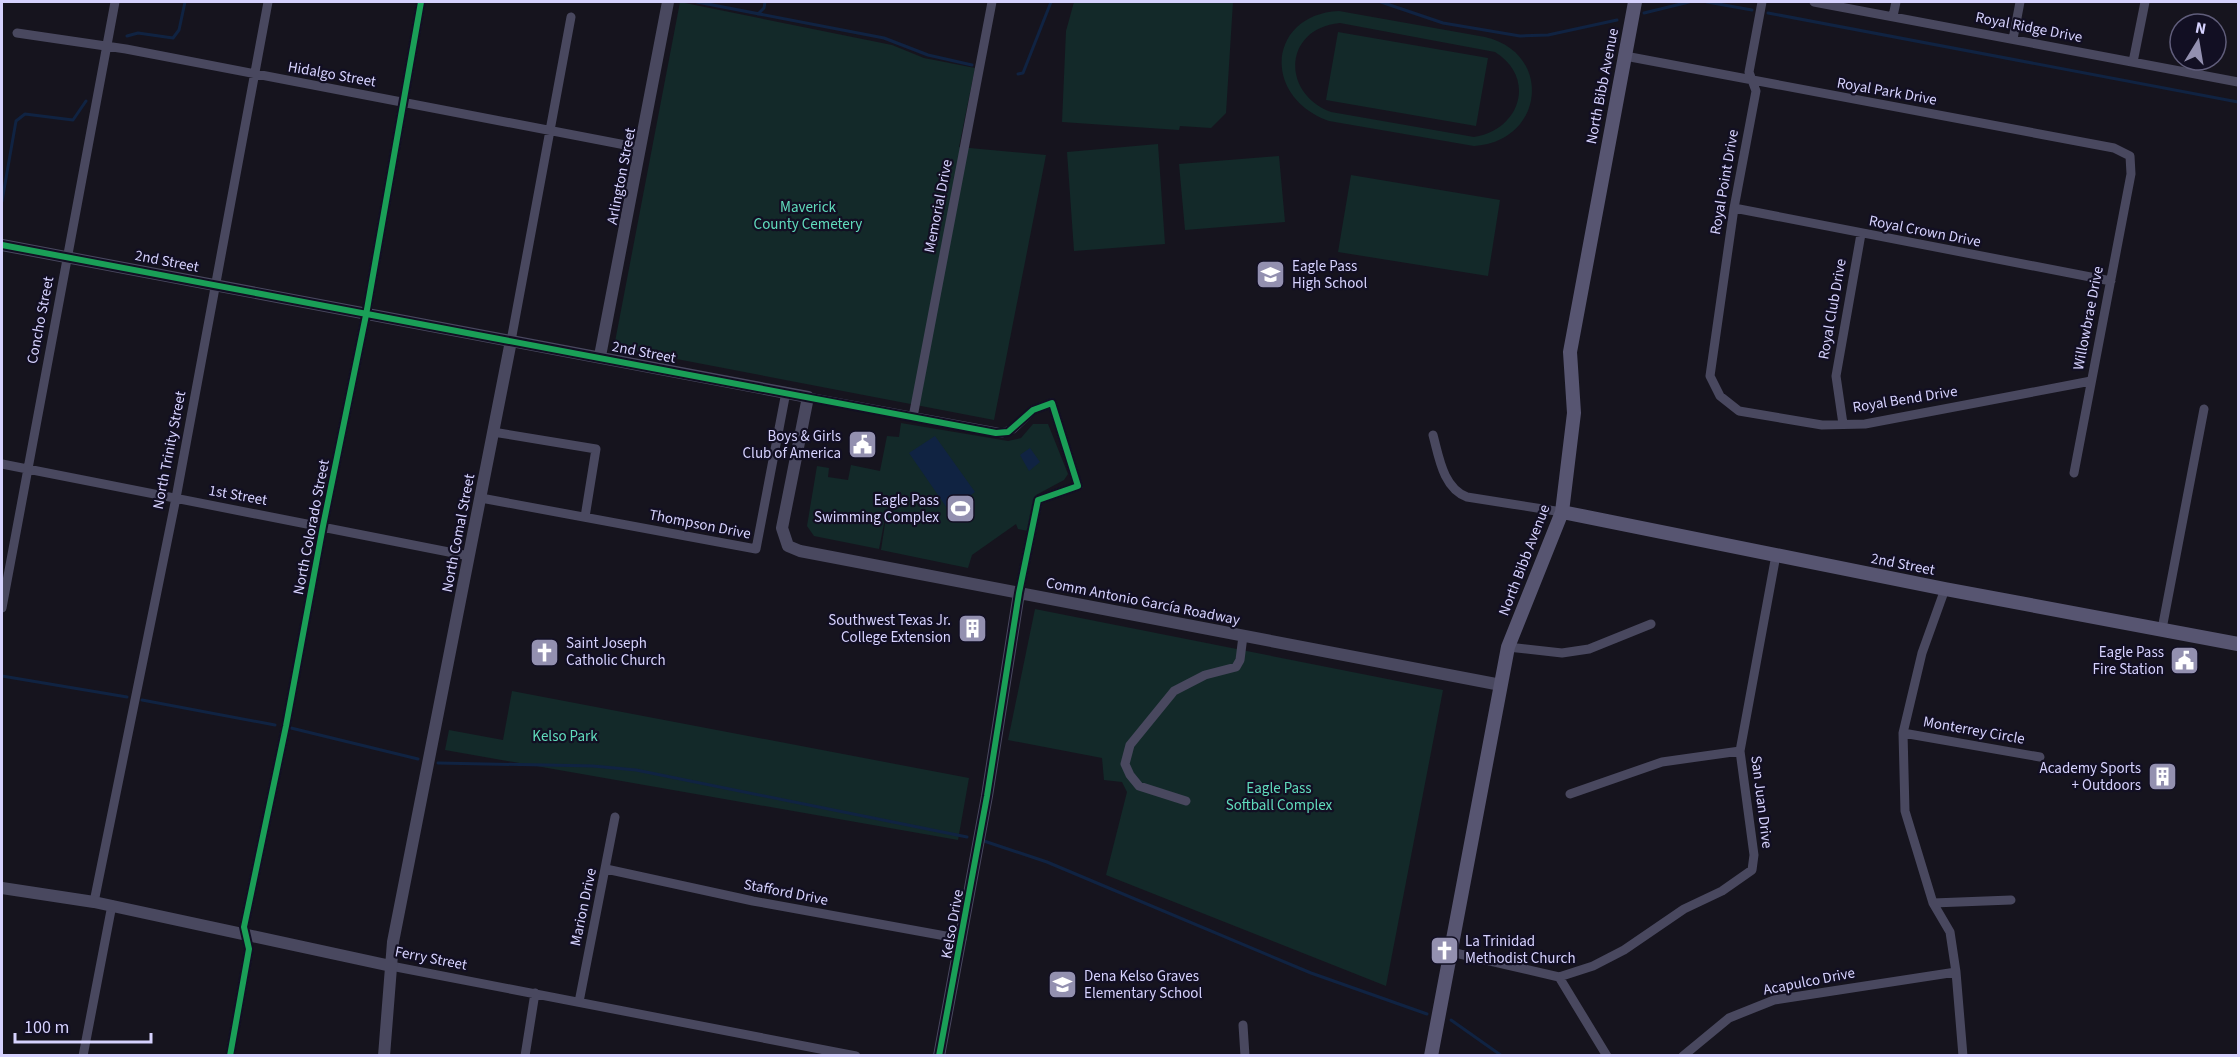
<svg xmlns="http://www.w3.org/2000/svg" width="2240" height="1057" font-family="'Source Sans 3',sans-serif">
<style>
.green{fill:#132929;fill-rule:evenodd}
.water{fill:#102342}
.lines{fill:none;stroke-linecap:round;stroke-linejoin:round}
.stream{stroke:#102342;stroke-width:3}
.minor{stroke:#49485f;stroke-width:9}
.tertiary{stroke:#49485f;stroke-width:12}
.secondary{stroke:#575571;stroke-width:14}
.cycleway-casing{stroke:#120f23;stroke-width:10}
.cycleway{stroke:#1a9f57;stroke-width:6}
.labels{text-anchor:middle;stroke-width:4.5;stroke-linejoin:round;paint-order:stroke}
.street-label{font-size:15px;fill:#d6d2fe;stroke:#120f23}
.park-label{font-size:15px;fill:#60dbbc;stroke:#120f23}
.poi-label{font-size:15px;fill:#d6d2fe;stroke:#120f23;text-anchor:end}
</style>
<rect width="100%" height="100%" fill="#16141e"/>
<path class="green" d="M680,2L892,45L924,58L975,68L959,147L1046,155L994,420L614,347Z
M1074,2H1233L1226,113L1211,128L1180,126L1179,130L1062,122L1066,31Z
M1339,11L1485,37C1554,53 1544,142 1474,146L1329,121C1260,96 1269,14 1339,11ZM1340,23L1495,52C1537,78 1520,130 1474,137L1331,112C1280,93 1284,28 1340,23Z
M1338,32L1488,58L1476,126L1326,100Z
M1158,144L1165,244L1074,251L1067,152Z
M1279,156L1285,222L1185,230L1179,164Z
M1351,175L1500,200L1488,276L1338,252Z
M901,423L1008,441L1021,438L1033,424H1048L1068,474L1064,480L1036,495L1028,531L1018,529L1016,524L972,555L968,568L881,550L889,498L879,549L814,536L807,526L817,466L829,468L828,477L848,480L851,465L880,471L887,436L899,437Z
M1035,609L1443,690L1386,986L1106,875L1127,792L1122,782L1104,780L1102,758L1008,740Z
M512,691L969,778L958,840L445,750L449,730L503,740Z"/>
<path class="water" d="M935,436L975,492L949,511L909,453Z
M1030,448L1040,462L1029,471L1020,455Z"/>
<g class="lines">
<path class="stream" d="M697,2L884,38L928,55L972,65
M1381,2L1443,23L1520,36L1548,35L1617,20
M1707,2L1752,10
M1644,13L1689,2
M1768,13L2238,102
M758,14L764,8L765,2
M127,36L138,33L173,38L179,30L185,2
M1018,74L1023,73L1051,2
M2,201L16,121L25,114L73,120L86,101
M2,676L127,697
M142,700L275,725
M291,728L418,759
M438,763L593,766L636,770L967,837
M984,841L1047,862L1311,973L1427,1014
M1451,1020L1502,1056"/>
<path class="minor" d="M1762,2L1749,72L1756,91L1734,208L1710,376L1720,396L1739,411L1822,425L1865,424L2091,381
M1814,2L2238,82
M1893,16L1896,2
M17,33L126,49L641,148
M2013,39L2020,2
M1625,56L2114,148L2130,156L2131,174L2074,473
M2133,62L2145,2
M1734,208L2111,281
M511,341L571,17
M808,397L1002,433L1013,429L1033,410L1052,403L1078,486L1038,500L1019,593
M913,417L992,2
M1843,424L1836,376L1861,234
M493,432L596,449L585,517
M1433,435C1439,457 1443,488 1467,497L1562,512
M2,464L469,556
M481,498L756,549L786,392
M1945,589L1922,653L1903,733L1905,811L1933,903L1950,932L1956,972L1963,1056
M2,608L115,2
M2162,629L2204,409
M1508,647L1562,653L1589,649L1651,624
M1903,733L2040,757
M1570,794L1662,762L1740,751
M1186,801L1139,786L1130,775L1125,764L1130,745L1174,691L1205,675L1236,667L1240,660L1243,636
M606,869L753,901L962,939
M94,902L176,498L268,2
M1933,903L2011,900
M1451,952L1559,977L1607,1056
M391,966L856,1056
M1559,977L1593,966L1624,950L1684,909L1722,891L1752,870L1754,855L1740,751L1776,555
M579,1002L615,817
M1243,1025L1245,1056
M83,1056L112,905
M230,1056L249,949L244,927L286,726L323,526L366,315L421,2
M525,1056L535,993
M1683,1056L1729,1018L1774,1000L1956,972"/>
<path class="tertiary" d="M2,245L808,397L782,528L788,546L800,551L1501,685
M600,356L668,2
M2,888L94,902L391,966
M384,1056L393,942L511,341
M939,1056L987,796L1019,593"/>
<path class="secondary" d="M1562,512L1945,589L2238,644
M1431,1056L1508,647L1562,512L1574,413L1570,352L1635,2"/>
<defs>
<path id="cycleway" d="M2,245L996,433L1008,432L1033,410L1052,403L1078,486L1038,500L1019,593L987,796L939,1056
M230,1056L249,949L244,927L286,726L323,526L366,315L421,2"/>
</defs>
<use href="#cycleway" class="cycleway-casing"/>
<use href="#cycleway" class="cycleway"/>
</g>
<defs>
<symbol id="school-square" viewBox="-11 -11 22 22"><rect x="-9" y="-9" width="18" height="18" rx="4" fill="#9390b0" stroke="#120f23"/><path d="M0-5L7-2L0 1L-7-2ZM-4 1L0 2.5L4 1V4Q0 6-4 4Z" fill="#fff"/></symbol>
<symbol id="civic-square" viewBox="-11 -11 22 22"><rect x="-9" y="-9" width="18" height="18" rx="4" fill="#9390b0" stroke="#120f23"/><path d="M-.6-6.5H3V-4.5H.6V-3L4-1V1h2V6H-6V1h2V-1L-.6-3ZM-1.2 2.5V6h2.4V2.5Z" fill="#fff"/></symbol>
<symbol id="stadium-square" viewBox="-11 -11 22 22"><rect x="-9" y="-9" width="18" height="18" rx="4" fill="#9390b0" stroke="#120f23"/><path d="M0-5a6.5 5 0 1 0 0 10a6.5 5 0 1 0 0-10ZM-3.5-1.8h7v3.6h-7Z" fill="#fff"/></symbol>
<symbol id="building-square" viewBox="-11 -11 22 22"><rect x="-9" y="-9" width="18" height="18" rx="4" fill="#9390b0" stroke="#120f23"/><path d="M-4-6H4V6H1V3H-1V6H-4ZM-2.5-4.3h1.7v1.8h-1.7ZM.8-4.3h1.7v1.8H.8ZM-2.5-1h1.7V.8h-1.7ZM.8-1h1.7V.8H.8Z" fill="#fff"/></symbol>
<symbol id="church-square" viewBox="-11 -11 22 22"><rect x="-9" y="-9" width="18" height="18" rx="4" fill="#9390b0" stroke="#120f23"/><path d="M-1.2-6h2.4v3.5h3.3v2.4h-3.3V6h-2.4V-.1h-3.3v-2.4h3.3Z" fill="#fff"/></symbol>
</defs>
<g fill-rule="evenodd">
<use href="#school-square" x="1254" y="258" width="33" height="33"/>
<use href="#civic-square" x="846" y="428" width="33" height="33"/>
<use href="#stadium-square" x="944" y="492" width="33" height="33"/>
<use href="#building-square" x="956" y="612" width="33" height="33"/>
<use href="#church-square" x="528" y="636" width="33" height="33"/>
<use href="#civic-square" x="2168" y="644" width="33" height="33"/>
<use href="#building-square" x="2146" y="760" width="33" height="33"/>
<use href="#church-square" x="1428" y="934" width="33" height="33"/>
<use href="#school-square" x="1046" y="968" width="33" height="33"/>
</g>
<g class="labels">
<g class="street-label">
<text transform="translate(2029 27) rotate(11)" y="5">Royal Ridge Drive</text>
<text transform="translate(332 74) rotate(10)" y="5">Hidalgo Street</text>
<text transform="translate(1602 86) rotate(-79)" y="5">North Bibb Avenue</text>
<text transform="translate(1887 91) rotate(10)" y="5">Royal Park Drive</text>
<text transform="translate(621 176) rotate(-79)" y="5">Arlington Street</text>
<text transform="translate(1724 182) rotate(-80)" y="5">Royal Point Drive</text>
<text transform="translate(938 206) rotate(-79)" y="5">Memorial Drive</text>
<text transform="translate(1925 231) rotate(11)" y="5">Royal Crown Drive</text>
<text transform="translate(167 261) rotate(11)" y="5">2nd Street</text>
<text transform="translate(1832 309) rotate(-80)" y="5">Royal Club Drive</text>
<text transform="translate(2088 318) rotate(-79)" y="5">Willowbrae Drive</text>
<text transform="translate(40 320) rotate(-79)" y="5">Concho Street</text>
<text transform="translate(644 352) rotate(11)" y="5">2nd Street</text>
<text transform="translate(1905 399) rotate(-9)" y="5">Royal Bend Drive</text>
<text transform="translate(169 450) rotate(-79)" y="5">North Trinity Street</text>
<text transform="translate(238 495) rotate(10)" y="5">1st Street</text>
<text transform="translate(700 524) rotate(11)" y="5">Thompson Drive</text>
<text transform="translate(311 527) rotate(-79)" y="5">North Colorado Street</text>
<text transform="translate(458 533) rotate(-79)" y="5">North Comal Street</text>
<text transform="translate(1524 560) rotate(-69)" y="5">North Bibb Avenue</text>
<text transform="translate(1903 564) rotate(11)" y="5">2nd Street</text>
<text transform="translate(1143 601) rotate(11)" y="5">Comm Antonio García Roadway</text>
<text transform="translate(1974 730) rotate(10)" y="5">Monterrey Circle</text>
<text transform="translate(1762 802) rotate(83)" y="5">San Juan Drive</text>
<text transform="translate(786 892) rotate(11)" y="5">Stafford Drive</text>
<text transform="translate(583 907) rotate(-78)" y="5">Marion Drive</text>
<text transform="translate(952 924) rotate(-80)" y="5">Kelso Drive</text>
<text transform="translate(431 958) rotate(11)" y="5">Ferry Street</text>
<text transform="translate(1809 981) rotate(-11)" y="5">Acapulco Drive</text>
</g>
<g class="park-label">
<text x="808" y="212">Maverick<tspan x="808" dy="17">County Cemetery</tspan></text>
<text x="565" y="741">Kelso Park</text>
<text x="1279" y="793">Eagle Pass<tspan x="1279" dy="17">Softball Complex</tspan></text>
</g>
<g class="poi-label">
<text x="1292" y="271" text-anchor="start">Eagle Pass<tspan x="1292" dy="17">High School</tspan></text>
<text x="841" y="441">Boys &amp; Girls<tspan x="841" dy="17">Club of America</tspan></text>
<text x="939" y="505">Eagle Pass<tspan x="939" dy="17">Swimming Complex</tspan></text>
<text x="951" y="625">Southwest Texas Jr.<tspan x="951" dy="17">College Extension</tspan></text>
<text x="566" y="648" text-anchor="start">Saint Joseph<tspan x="566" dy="17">Catholic Church</tspan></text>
<text x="2164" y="657">Eagle Pass<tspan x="2164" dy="17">Fire Station</tspan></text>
<text x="2141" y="773">Academy Sports<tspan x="2141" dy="17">+ Outdoors</tspan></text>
<text x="1465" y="946" text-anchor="start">La Trinidad<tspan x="1465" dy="17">Methodist Church</tspan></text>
<text x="1084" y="981" text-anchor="start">Dena Kelso Graves<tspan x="1084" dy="17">Elementary School</tspan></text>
</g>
</g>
<rect width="2240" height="1057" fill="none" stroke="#d6d2fe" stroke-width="6"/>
<g transform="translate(2198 42) rotate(11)"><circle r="28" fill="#120f23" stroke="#605d7b" stroke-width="1.5"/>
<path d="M0-4.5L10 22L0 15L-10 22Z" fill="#9390b0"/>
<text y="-9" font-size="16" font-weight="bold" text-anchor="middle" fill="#d6d2fe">N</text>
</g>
<path d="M15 1033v9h136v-9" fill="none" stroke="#d6d2fe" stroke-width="3"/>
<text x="24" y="1033" font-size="18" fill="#d6d2fe" stroke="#120f23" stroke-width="4.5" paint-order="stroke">100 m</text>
</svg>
